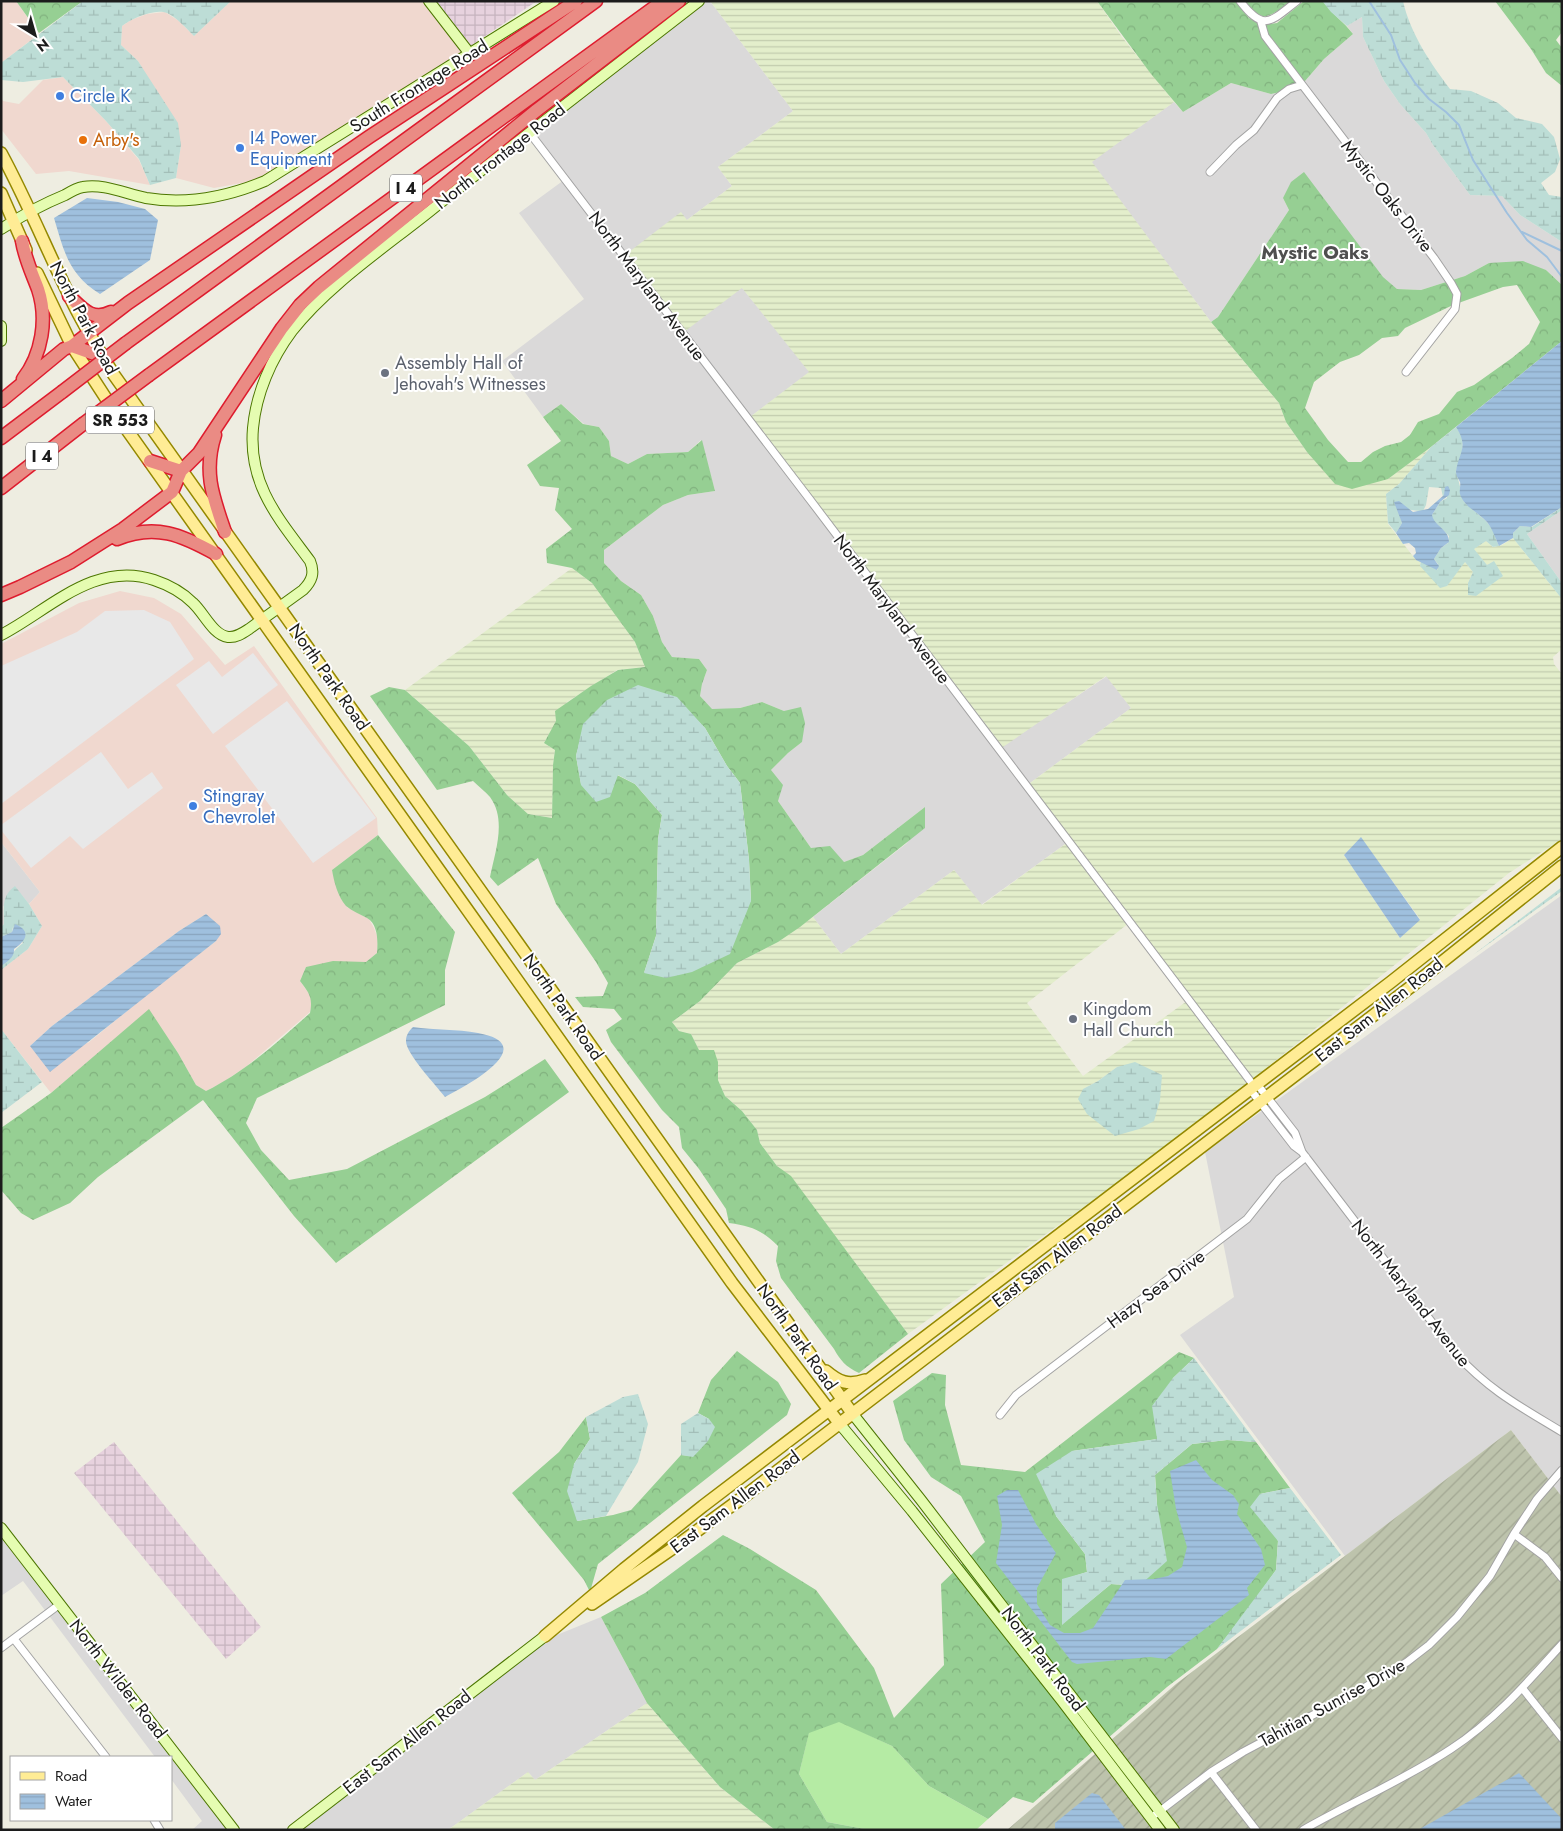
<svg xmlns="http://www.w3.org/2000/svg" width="1563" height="1831" font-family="Jost,sans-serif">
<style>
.residential{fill:#dad9d9}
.commercial{fill:#f0d8cf;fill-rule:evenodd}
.industrial{fill:url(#industrial-grid)}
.construction{fill:url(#construction-furrows)}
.farmland{fill:url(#farmland-rules);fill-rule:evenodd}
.grass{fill:#b5eba4}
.forest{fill:url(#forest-crowns);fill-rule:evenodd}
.wetland{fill:url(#wetland-marsh)}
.parking{fill:#e8e8e8}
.water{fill:url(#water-rules)}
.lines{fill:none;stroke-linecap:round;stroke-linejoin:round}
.stream{stroke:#9fc0de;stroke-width:2}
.street-casing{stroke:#a3a3a3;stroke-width:9}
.secondary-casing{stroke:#4c7600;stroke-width:12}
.primary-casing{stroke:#948800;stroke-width:14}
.highway-casing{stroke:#de1c2e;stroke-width:15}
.street{stroke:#fff;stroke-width:7}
.secondary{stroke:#e5fcb1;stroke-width:10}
.primary{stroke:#ffec95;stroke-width:11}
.highway{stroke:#ea8b84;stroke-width:12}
.highway-bridge-casing{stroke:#de1c2e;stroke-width:15;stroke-linecap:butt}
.highway-bridge{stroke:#ea8b84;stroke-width:12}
.shop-dot{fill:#3f7fe0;stroke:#fff;stroke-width:2}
.food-dot{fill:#e8710a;stroke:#fff;stroke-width:2}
.worship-dot{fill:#6b7280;stroke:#fff;stroke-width:2}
.labels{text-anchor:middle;stroke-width:4;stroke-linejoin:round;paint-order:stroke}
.shield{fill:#fff;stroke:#606060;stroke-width:1}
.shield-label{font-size:16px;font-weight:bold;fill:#1c1c1c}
.street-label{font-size:18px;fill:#1c1c1c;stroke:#fff}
.shop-label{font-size:18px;fill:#366cbe;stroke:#fff;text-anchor:start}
.food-label{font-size:18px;fill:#c56008;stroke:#fff;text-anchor:start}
.worship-label{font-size:18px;fill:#5b616d;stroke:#fff;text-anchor:start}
.neighbourhood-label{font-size:19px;font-weight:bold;fill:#4f4f4f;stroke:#fff}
</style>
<defs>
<pattern id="industrial-grid" width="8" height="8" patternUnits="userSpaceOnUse" patternTransform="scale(1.25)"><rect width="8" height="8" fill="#e7d2de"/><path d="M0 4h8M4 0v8" fill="none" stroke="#c6b4be"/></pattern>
<pattern id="construction-furrows" width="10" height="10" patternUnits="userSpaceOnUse" patternTransform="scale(1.25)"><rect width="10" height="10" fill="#bdc3ac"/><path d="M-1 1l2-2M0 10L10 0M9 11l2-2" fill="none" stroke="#a2a793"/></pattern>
<pattern id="farmland-rules" width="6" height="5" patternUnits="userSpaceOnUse" patternTransform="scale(1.25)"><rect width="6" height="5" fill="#e3eecb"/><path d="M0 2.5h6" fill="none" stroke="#c2ccae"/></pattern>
<pattern id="forest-crowns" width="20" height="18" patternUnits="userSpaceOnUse" patternTransform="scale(1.25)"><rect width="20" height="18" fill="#96cf93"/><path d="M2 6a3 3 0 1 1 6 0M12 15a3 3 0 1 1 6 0" fill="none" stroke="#81b17e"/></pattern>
<pattern id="wetland-marsh" width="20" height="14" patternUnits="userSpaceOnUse" patternTransform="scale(1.25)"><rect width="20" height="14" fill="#bdddd6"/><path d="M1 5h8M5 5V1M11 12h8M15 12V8" fill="none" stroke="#a2bdb7"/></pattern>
<pattern id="water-rules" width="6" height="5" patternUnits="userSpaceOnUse" patternTransform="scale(1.25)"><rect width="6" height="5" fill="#9fc0de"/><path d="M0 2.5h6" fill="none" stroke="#88a4be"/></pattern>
</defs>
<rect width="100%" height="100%" fill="#eeede1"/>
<path class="residential" d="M706,1H710L793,111L718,167L732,186L687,220L681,212L810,372L750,417L1003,746L1107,676L1131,708L1026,786L1068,842L981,905L954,870L841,954L813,917L907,843L925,807L863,855L844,862L811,848L778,801L771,770L788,753L802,742L784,711L762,702L740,708L712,710L700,696L702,684L707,670L699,659L672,657L662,642L653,616L641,595L621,581L604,563V550L663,505L688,495L715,491L701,440L688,452L647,454L628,464L611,456L609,441L599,427L584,424L561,404L543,417L502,361L584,299L519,213L564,180L532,135Z
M1362,17L1363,37L1384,81L1400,104L1426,133L1433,145L1470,195L1502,196L1520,215L1562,242V285L1546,270L1489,263L1465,276L1421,290L1397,289L1283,198L1289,210L1218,317L1211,322L1091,162L1174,102L1183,112L1231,83L1271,94L1299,88L1324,59L1353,34L1347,26Z
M1562,510V583L1527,534Z
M1,842L40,892L29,904L15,887L3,907L4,924L1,927Z
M1562,895V1497L1511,1430L1345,1556L1180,1335L1234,1297L1205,1152Z
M1,1534L230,1830H192L202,1821L171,1779V1757H155L23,1581L1,1596Z
M601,1617L647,1703L535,1780L528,1772L448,1830H300L547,1639Z"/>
<path class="commercial" d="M1,1H16L39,34L1,63Z
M231,1H425L463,51L444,65L264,177L253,181L214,188L176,178L181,145L149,80L138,61L121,45L122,26L131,20L147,14L165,12L179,21L194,36Z
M63,77L106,121L139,160L150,185L69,171L36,174L1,129V97L3,101L19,104L43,80Z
M120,591L154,598L181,614L225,665L254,646L377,818L378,835L332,870L341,898L347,907L369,919L374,928L378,939L377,953L366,962L306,967L300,981L310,995L312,1004L310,1012L247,1066L222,1083L206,1091L196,1085L178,1053L149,1010L51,1093L1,1029V970L28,949L42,926L29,904L40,892L1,842V644L79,603ZM206,914L216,941L161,983L88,1043L30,1046L52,1026L179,931Z"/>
<path class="industrial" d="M434,1H537L469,47Z
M114,1442L261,1627L226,1659L74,1473Z"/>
<path class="construction" d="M1511,1430L1562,1497V1830H1007L1176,1684Z"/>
<path class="farmland" d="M710,1H1097L1122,37L1174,102L1092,162L1211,322L1279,403L1286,422L1307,452L1388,479L1431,447L1399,484L1386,494L1388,524L1416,560L1421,561L1420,566L1465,562L1473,572L1468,583L1494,561L1487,565L1473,549L1486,541L1493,547L1502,545L1513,538L1562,599V649L1553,657L1554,664L1562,674V839L1509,873L1183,1135L908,1334L791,1177L777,1166L760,1143L757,1130L742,1111L725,1096L718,1080V1062L699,1050L691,1034L679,1031L672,1022L700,1001L737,963L778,942L813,917L841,954L954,870L982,905L1068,842L1026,786L1131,708L1106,676L1003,747L750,417L809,372L742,288L684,332L625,255L681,212L687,220L732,186L718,167L793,111ZM1361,838L1420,919L1400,938L1344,855ZM1129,923L1187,1001L1083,1076L1027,1003ZM1117,1067L1162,1075L1083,1089L1098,1081Z
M572,568L592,583L608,604L635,642L645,667L617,670L567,702L544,743L555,750L553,765L552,818L528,814L507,795L469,746L405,690Z
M647,1703L720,1787L775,1830H448L528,1772L535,1780Z"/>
<path class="grass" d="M839,1721L892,1746L929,1786L988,1819L976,1830H870L827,1822L799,1774L809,1732Z"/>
<path class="forest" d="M16,1H83L39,33Z
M1097,1H1235L1249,18L1262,25L1277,23L1304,1H1323C1332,14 1344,22 1353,34L1324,59L1299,88L1271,94L1231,83L1183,112L1151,74Z
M1244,1H1291C1269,17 1263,25 1244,1Z
M1495,1H1562V32L1556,40L1562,48V86L1546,73L1531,49Z
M1304,172L1383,277L1397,289L1421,290L1465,276L1489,263L1523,261L1546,270L1562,285V341L1431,447L1388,479L1352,489L1335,484L1307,452L1286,422L1279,403L1211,322L1218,317L1289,210L1283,198L1291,182ZM1517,285L1540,322L1529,344L1512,358L1474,385L1457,392L1439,414L1418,422L1410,435L1401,442L1385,446L1373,452L1361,462H1348L1328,440L1305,408L1314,382L1340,362L1359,355L1382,338L1398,336L1405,328L1453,305L1503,287Z
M561,404L583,424L599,427L609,441L611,456L628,464L647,454L688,452L702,440L715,491L688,495L663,505L604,550V563L621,581L641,595L653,616L662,642L672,657L699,659L707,670L702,684L700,696L712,709L740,708L762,702L784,711L801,707L805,723L802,742L788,753L771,770L783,785L778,801L811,848L830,846L844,862L863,855L925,807V828L800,927L778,942L737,963L700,1001L672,1022L679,1031L691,1034L699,1050H714L718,1062V1080L725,1096L742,1111L757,1130L760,1143L777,1166L791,1176L908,1334L859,1373C846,1367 840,1360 834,1349L781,1278L776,1261L778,1246C762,1230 751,1226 729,1223L726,1209L699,1169L682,1148L679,1127L662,1110L611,1042L606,1030L622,1019L614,1009L583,1007L575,997L603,996L608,983L596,962L556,904L538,858L498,886L490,877C495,852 507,820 490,797C485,791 478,786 473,781L437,790L370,696L389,687L405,690L469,746L507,795L528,814L552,818L553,765L555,750L544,743L556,721L555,711L591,686L618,670L645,667L635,642L592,583L572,568L547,563L546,549L572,529L555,510L559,488L540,486L527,465L561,441L543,417ZM691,714L705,728L727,766L740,783L749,860L751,901L644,973L656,936L658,839L662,815L635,784L617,775L581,784L576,756L584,724Z
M378,835L455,932L445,970V1005L257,1098L246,1123L261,1150L289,1180L347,1169L485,1097L545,1059L569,1092L336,1263L294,1216L203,1100L98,1177L70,1203L33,1220L21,1213L1,1190V1128L51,1093L149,1009L178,1053L196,1085L206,1091C245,1072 279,1041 310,1013C313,997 309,993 300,981L306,967L333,961L366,962L377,953C378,941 378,924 367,918C360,914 352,911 346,906C338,897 334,882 332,870Z
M737,1351L778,1382L791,1404L787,1415L598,1564L590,1592L584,1580L512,1493L559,1452L586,1417L590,1439L574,1464L577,1521L613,1515L631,1510L681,1455L693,1456L709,1419L698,1413L711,1380Z
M1179,1352L1194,1358L1173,1378L1158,1439L1072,1451L1056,1516L1085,1554L1087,1572L1062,1580V1624L1111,1584L1139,1586L1157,1504L1155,1475L1192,1444L1227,1440L1256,1442L1290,1488L1260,1494L1278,1541L1276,1570L1249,1608L1217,1649L1167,1687L1033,1803L1013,1797L988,1819L929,1786L892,1746L839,1722L809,1733L799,1774L827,1822L870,1830H775L720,1787L647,1703L601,1617L645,1593L723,1535L750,1549L816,1590L874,1668L894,1718L944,1665L941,1584L985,1542L961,1496L931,1477L904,1440L893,1401L932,1373L946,1375L945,1405L961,1465L1025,1472Z"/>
<path class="wetland" d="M83,1H231L194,36C186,28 177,18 167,13C154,8 131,19 122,26L121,45L138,61L178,123L181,145L176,178L150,185L139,159L106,121L63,77L23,82L1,80V63Z
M1403,1C1410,33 1431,64 1450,89L1471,91L1498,103L1516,118L1542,124L1554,137L1560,159L1555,172L1541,183L1549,195L1562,197V242L1520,215L1502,196L1470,195L1433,145L1426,133L1400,104L1384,81L1363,37L1362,17L1347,26L1331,12L1323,2Z
M1456,427L1463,437L1462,454L1456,471L1464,502L1486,521L1496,534V539L1499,546L1493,547L1486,541L1474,549L1487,565L1494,561L1503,576L1476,596L1468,595V583L1473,572L1465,562L1447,586L1440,588L1420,566L1421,561L1438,570V564L1434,559L1441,548L1448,543L1449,536L1432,519V515L1440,502L1447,498L1445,487V495L1443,497L1441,488L1429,487L1426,505L1423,511C1413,511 1406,509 1397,507L1402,523L1396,533L1388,523L1386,494L1399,484L1431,447Z
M1562,507V510L1527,534L1562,583V599L1513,538V533L1520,526L1532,527Z
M638,685L677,697L705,728L727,766L740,783L749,860L751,901L730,954L692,972L666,978L644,973L656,936L658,839L662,815L635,784L618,775L610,797L596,802L581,785L576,756L583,724L607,700Z
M15,886L29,904L42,926L28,949L1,970V966C10,959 13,950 23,943L13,927L12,932L1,937V927L4,924C4,909 1,896 15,886Z
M1562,887V891L1473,955Z
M1,1029L42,1082L1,1113Z
M1135,1062L1162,1075L1160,1100L1154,1121L1139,1129L1115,1136L1087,1114L1078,1099L1083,1089L1098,1081L1117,1067Z
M1194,1358L1256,1442L1227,1440L1192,1444L1155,1475L1157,1504L1167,1561L1139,1586L1111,1584L1062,1625V1579L1087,1572L1085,1554L1056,1516L1036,1474L1072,1451L1157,1439L1152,1406L1173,1378Z
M638,1394L648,1424L638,1462L606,1516L577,1521L567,1491L574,1464L590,1439L586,1417L623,1397Z
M698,1413L709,1419L715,1427L708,1441L693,1457L681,1455V1424Z
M1290,1488L1341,1555L1217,1649L1276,1570L1278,1541L1250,1507L1260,1494Z"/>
<path class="parking" d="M144,610L170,622L194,659L1,804V666L77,632L105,611Z
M253,653L278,685L213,734L176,685L209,661L222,677Z
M287,701L376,818L313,863L225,746Z
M101,752L128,789L152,772L163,788L83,849L70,836L31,868L1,830V825Z"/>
<path class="water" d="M87,198L118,202L145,209L158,220L150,260L100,294C68,274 64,251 54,218Z
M1562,341V507L1531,527L1520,526L1513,533V538L1499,546C1495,537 1493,530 1487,522C1478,512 1464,507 1460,494C1459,490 1461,486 1460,482C1458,478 1456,476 1456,471C1459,452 1469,447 1456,427Z
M1448,486L1450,490L1449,495L1440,502L1432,515C1434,526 1449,529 1449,542L1441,548L1434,559L1439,566L1437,570L1416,560L1413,556L1416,553L1415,548L1409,543L1403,544L1396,533L1402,523L1394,502L1399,501L1413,512L1428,509L1444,495L1445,487Z
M1361,837L1420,920L1400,938L1344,855Z
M206,914L220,926L221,934L216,941L50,1072L30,1046L52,1026L179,931Z
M15,924C32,931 26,941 14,949C15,957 7,962 1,966V937L12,932Z
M413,1027C434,1030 457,1029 478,1033C543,1045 466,1086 445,1097C436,1085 406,1054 406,1041C406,1035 409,1031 413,1027Z
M1196,1460L1212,1480L1233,1495L1239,1504L1237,1514L1261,1549L1265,1565L1247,1588L1249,1595L1166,1659L1150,1657L1077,1664L1072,1662L996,1563L1002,1525L997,1496L1007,1490H1018L1036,1524L1056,1553L1037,1588V1604L1050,1625L1064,1633H1080L1093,1628L1125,1580L1154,1579L1168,1576L1182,1567L1187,1547L1176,1509L1170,1471Z
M1519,1773L1562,1819V1830H1418Z
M1092,1793L1099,1795L1126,1830H1055V1823Z"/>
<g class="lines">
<path class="stream" d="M1369,1L1391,35L1400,60L1415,83L1429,99L1446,112L1459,125L1473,160L1507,213L1527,240L1547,257L1562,277
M1522,232L1562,251"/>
<defs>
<path id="street" d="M1240,1C1264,32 1270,22 1297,1
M1261,22L1265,36L1434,258L1451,283L1457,294L1455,309L1406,372
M529,132L811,501L1254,1086
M1210,172L1236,145L1254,130L1277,98L1289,89L1302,85
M1257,1084L1295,1133L1302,1152L1457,1355C1490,1391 1521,1407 1562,1432
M1250,1089L1294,1146L1302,1152
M1000,1415L1016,1395L1247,1219L1279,1179L1306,1157
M1514,1534L1545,1557L1562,1578
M14,1639L106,1757
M1,1648L60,1604
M1523,1689L1562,1738
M1211,1772L1256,1830
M1156,1814L1211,1772L1243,1752L1362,1689L1407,1662L1429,1645L1457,1617L1490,1576L1514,1534L1537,1499L1562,1470
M154,1820L160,1830
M1303,1830C1352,1802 1404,1780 1451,1749C1495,1720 1527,1683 1562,1644"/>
<path id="secondary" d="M429,1L470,54
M1,229C21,216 43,204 65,195C70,192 77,188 83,187C103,183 126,194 146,198C188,205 227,197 265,181L554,1
M1,326V341
M1,635C49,610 95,560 154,580C169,585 182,592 193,603C204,613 213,635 228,637C236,638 243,633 249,629L303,590C312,581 315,573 310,561C279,519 248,485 253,428C256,394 271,359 292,331C327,286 385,247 430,211C519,140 609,71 699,1
M852,1413L921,1500L1174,1830
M839,1423L912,1511L1062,1701L1160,1830
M1,1528L234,1830
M293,1830L545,1636"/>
<path id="primary" d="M1,153C26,199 46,248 69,295C82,323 98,349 114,375L852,1413
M1,193L26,250
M37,273L72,346L120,420L732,1283L839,1423
M826,1371C839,1382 848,1386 865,1380
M592,1604L679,1544L746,1495L1417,982L1562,866
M545,1636L624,1569L703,1506L1391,982L1562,847"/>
<path id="highway" d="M22,241C25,259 32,273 38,289C48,319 42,354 23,379
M69,296C82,308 92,322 111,312
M126,343L596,1
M72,346L103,357
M149,375L663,1
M1,401L64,349L72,346L128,303L369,137L576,1
M215,435C203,472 213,497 225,532
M1,438L62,392
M150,461L181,471
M1,488L83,424
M117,539C155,523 182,535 216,554
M1,595L20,587L71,562L123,529L172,492L181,471L199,453L282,328L300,305L319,287L537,110L679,1"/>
</defs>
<use href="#street" class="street-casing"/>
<use href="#secondary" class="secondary-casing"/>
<use href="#primary" class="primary-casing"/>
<use href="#highway" class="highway-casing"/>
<use href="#street" class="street"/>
<use href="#secondary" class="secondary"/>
<use href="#primary" class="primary"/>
<use href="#highway" class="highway"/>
<defs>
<path id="highway-bridge" d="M62,392L126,343
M83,424L149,375"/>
</defs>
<use href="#highway-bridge" class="highway-bridge-casing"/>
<use href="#highway-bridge" class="highway-bridge"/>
</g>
<g class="shop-dot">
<circle cx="60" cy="96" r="5"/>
<circle cx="240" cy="148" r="5"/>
<circle cx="193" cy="806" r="5"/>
</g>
<circle class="food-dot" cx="83" cy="140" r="5"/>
<g class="worship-dot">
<circle cx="385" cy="373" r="5"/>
<circle cx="1073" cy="1019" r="5"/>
</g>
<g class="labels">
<g class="shield">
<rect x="390" y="174.5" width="32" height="27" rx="4"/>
<rect x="86" y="406.5" width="68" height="27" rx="4"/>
<rect x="26" y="442.5" width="32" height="27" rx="4"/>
</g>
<g class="shield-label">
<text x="406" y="194">I 4</text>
<text x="120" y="426">SR 553</text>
<text x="42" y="462">I 4</text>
</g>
<g class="street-label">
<text transform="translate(419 86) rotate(-32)" y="6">South Frontage Road</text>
<text transform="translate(500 156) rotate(-38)" y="6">North Frontage Road</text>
<text transform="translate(1387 196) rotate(52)" y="6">Mystic Oaks Drive</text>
<text transform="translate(647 286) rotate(53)" y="6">North Maryland Avenue</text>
<text transform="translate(84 318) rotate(62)" y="6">North Park Road</text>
<text transform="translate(892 609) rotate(53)" y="6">North Maryland Avenue</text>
<text transform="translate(329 677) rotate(55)" y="6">North Park Road</text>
<text transform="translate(563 1007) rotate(55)" y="6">North Park Road</text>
<text transform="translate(1379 1010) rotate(-38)" y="6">East Sam Allen Road</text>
<text transform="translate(1057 1256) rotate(-37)" y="6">East Sam Allen Road</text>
<text transform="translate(1156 1289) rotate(-37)" y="6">Hazy Sea Drive</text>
<text transform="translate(1411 1293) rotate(52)" y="6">North Maryland Avenue</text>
<text transform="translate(797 1337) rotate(55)" y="6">North Park Road</text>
<text transform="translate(735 1502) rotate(-37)" y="6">East Sam Allen Road</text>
<text transform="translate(1043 1659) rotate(53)" y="6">North Park Road</text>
<text transform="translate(118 1679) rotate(52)" y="6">North Wilder Road</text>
<text transform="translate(1332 1703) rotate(-29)" y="6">Tahitian Sunrise Drive</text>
<text transform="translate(407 1742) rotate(-38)" y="6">East Sam Allen Road</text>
</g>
<g class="shop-label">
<text x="70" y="102">Circle K</text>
<text x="250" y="144">I4 Power<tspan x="250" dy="21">Equipment</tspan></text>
<text x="203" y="802">Stingray<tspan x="203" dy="21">Chevrolet</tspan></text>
</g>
<g class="food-label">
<text x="93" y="146">Arby's</text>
</g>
<g class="worship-label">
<text x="395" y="369">Assembly Hall of<tspan x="395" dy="21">Jehovah's Witnesses</tspan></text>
<text x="1083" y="1015">Kingdom<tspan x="1083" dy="21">Hall Church</tspan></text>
</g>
<g class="neighbourhood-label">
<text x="1315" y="259">Mystic Oaks</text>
</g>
</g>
<rect width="1563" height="1831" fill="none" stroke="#1c1c1c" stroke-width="5"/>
<rect x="10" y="1756" width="162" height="65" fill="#ffffff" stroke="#a4a4a4"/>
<rect x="20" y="1772" width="25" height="8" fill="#ffec95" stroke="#a4a4a4"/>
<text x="55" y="1781" font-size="15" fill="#1c1c1c">Road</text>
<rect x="20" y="1794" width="25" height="15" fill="url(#water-rules)" stroke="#a4a4a4"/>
<text x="55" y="1806" font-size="15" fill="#1c1c1c">Water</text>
<g transform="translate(35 35) rotate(143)" stroke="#ffffff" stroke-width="4" paint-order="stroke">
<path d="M0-4L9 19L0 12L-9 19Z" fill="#1c1c1c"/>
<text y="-8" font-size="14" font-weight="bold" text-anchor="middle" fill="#1c1c1c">N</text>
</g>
</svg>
